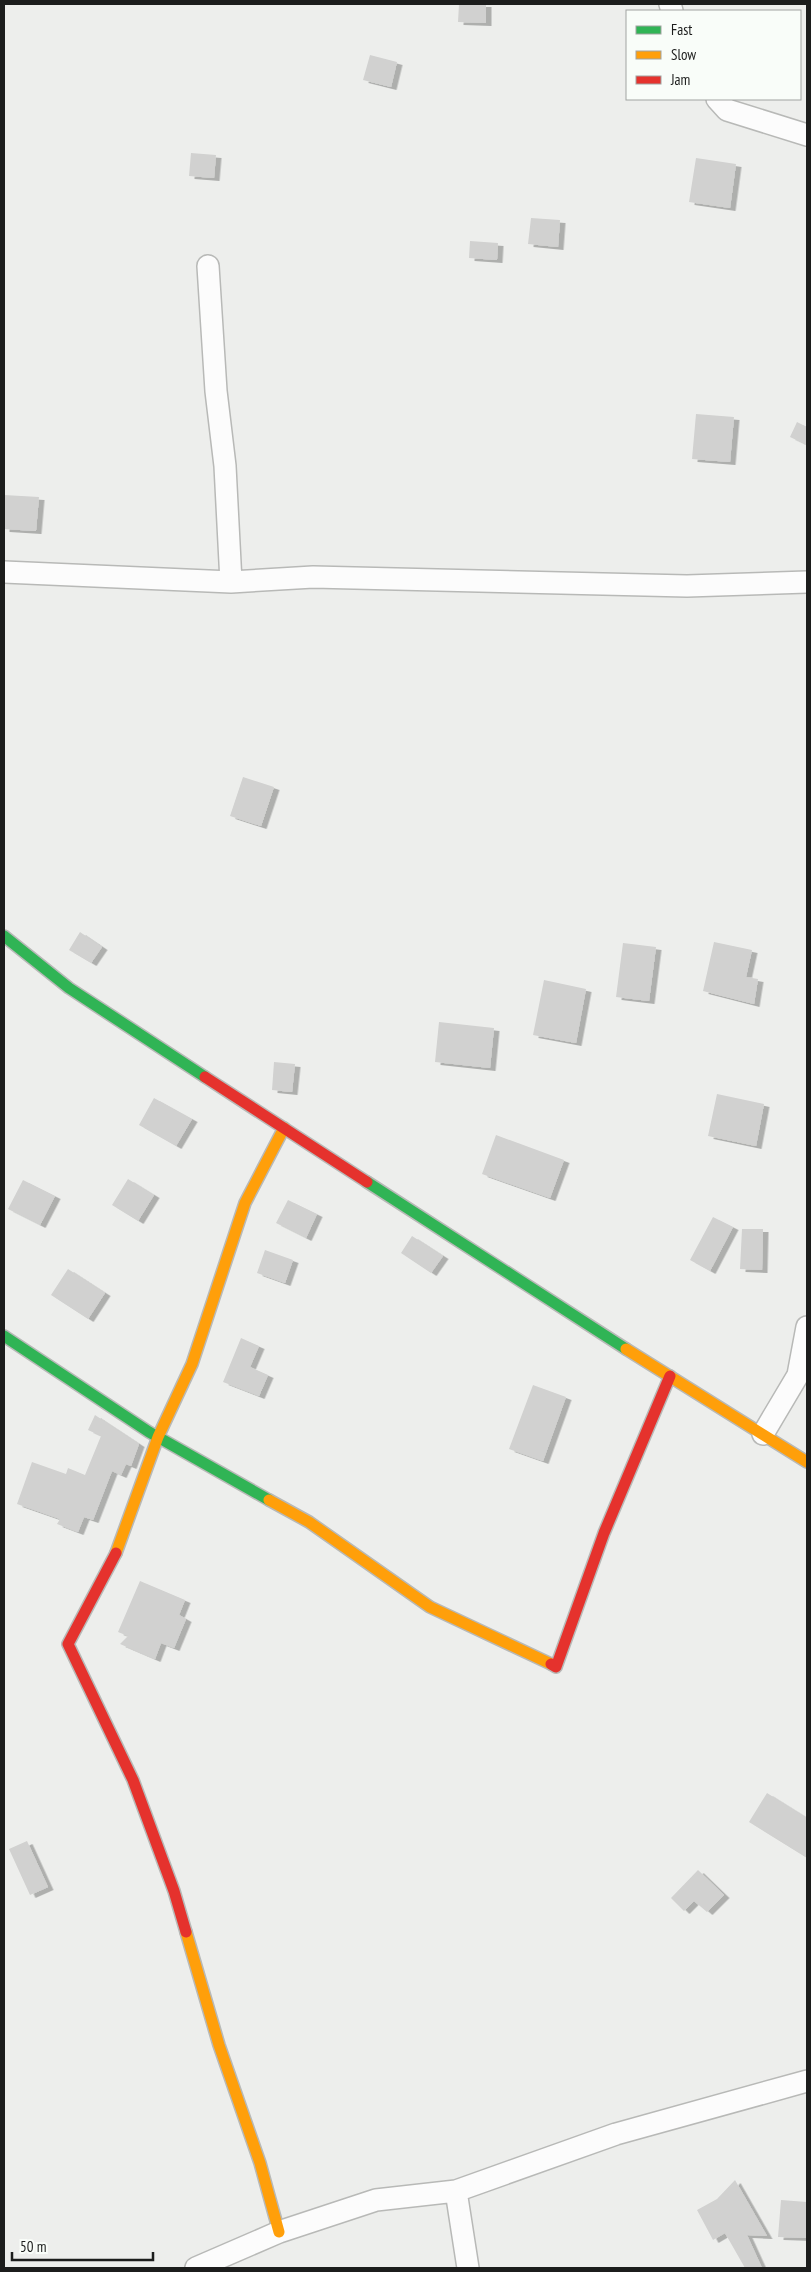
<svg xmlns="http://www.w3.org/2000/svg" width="811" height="2272" font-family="'PT Sans Narrow',sans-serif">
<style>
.building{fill:#d1d1d0;filter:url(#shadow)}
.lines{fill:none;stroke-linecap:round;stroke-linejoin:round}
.street-casing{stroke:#b8b9b7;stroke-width:24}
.fast-casing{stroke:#b8b9b7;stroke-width:14}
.slow-casing{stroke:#b8b9b7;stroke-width:14}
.jam-casing{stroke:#b8b9b7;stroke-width:14}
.street{stroke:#fcfcfc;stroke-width:21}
.fast{stroke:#30b455;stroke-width:11}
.slow{stroke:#ff9f0a;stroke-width:11}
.jam{stroke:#e5322d;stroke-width:11}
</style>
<defs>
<filter id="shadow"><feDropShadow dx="5.5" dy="3" stdDeviation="0" flood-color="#0004"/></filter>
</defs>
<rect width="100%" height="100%" fill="#edeeec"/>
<path class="building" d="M459,4H486V23L458,22Z
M370,55L397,62L391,87L363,80Z
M191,153L216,155L214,178L189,176Z
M696,158L736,164L730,208L689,202Z
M531,218L560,220L558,247L528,244Z
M470,241L498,243L497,260L469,258Z
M696,414L734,417L730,462L692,459Z
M797,422L807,427V445L790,437Z
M4,495L39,497L36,531L4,529Z
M243,777L274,787L261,826L230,816Z
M80,932L102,947L91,963L69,950Z
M714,942L752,950L746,977L758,979L754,1004L703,991Z
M623,943L656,947L649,1001L616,997Z
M544,980L586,989L576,1043L533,1035Z
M439,1022L494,1028L490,1068L435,1062Z
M274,1062L295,1064L292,1092L272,1090Z
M717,1094L764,1104L756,1146L708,1136Z
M154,1098L192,1119L176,1146L139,1125Z
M496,1135L564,1160L550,1198L482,1174Z
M128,1179L154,1195L138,1221L112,1205Z
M23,1180L55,1196L40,1225L8,1209Z
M288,1200L317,1214L306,1238L276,1223Z
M713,1217L733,1227L710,1271L690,1260Z
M742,1229H763L762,1270L740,1269Z
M412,1236L443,1256L431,1273L401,1253Z
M265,1250L293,1260L285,1283L257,1273Z
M68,1269L105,1293L88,1319L51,1295Z
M241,1338L259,1346L250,1367L268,1375L259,1396L223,1382Z
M533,1385L566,1397L543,1461L509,1449Z
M95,1415L139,1444L131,1466L126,1464L121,1475L112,1471L93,1520L84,1517L78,1532L57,1524L60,1519L17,1504L32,1462L66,1474L68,1468L85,1475L101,1436L88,1430Z
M140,1581L185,1600L179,1615L186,1619L174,1648L161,1643L155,1659L120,1644L128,1636L118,1632Z
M767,1793L807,1818V1858L749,1822Z
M27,1841L48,1887L30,1895L9,1849Z
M698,1870L724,1895L707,1912L694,1901L684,1911L671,1898Z
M735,2180L767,2236L747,2235L762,2268H745L725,2233L713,2240L697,2210L717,2199Z
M781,2200L807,2202V2238L778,2237Z"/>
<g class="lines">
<defs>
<path id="street" d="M670,4L672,11
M717,99L727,110L807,135
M208,266L216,391L225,466L231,582
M4,572L231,582L313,577L687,586L807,582
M763,1434L798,1375L807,1327
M456,2191L468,2268
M196,2268L279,2232L376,2200L456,2191L616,2134L807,2081"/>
<path id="fast" d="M4,936L69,988L205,1077
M367,1182L626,1349
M4,1336L149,1432L269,1500"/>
<path id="slow" d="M626,1349L807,1462
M269,1500L309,1522L430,1607L551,1664
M116,1553L158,1437L192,1364L245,1203L284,1128
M186,1932L219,2045L260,2163L279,2232"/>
<path id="jam" d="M205,1077L367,1182
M116,1553L68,1644L133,1780L174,1891L186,1932
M551,1664L556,1667L604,1533L670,1376"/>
</defs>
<use href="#street" class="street-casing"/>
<use href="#fast" class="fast-casing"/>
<use href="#slow" class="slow-casing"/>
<use href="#jam" class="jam-casing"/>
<use href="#street" class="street"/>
<use href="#fast" class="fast"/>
<use href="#slow" class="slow"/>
<use href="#jam" class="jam"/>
</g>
<rect width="811" height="2272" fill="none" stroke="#1c1d1c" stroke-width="10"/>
<rect x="626" y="10" width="175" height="90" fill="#f9fdf9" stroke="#a1a3a1"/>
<rect x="636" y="26" width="25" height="8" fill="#30b455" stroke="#a1a3a1"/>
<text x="671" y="35" font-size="15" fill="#1c1d1c">Fast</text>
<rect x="636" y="51" width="25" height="8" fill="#ff9f0a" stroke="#a1a3a1"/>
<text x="671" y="60" font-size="15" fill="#1c1d1c">Slow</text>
<rect x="636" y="76" width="25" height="8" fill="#e5322d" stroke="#a1a3a1"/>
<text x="671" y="85" font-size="15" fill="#1c1d1c">Jam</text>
<path d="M12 2252v8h141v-8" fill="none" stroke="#1c1d1c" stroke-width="2.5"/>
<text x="20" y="2252" font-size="15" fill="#1c1d1c" stroke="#f9fdf9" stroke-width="4" paint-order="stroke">50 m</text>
</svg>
